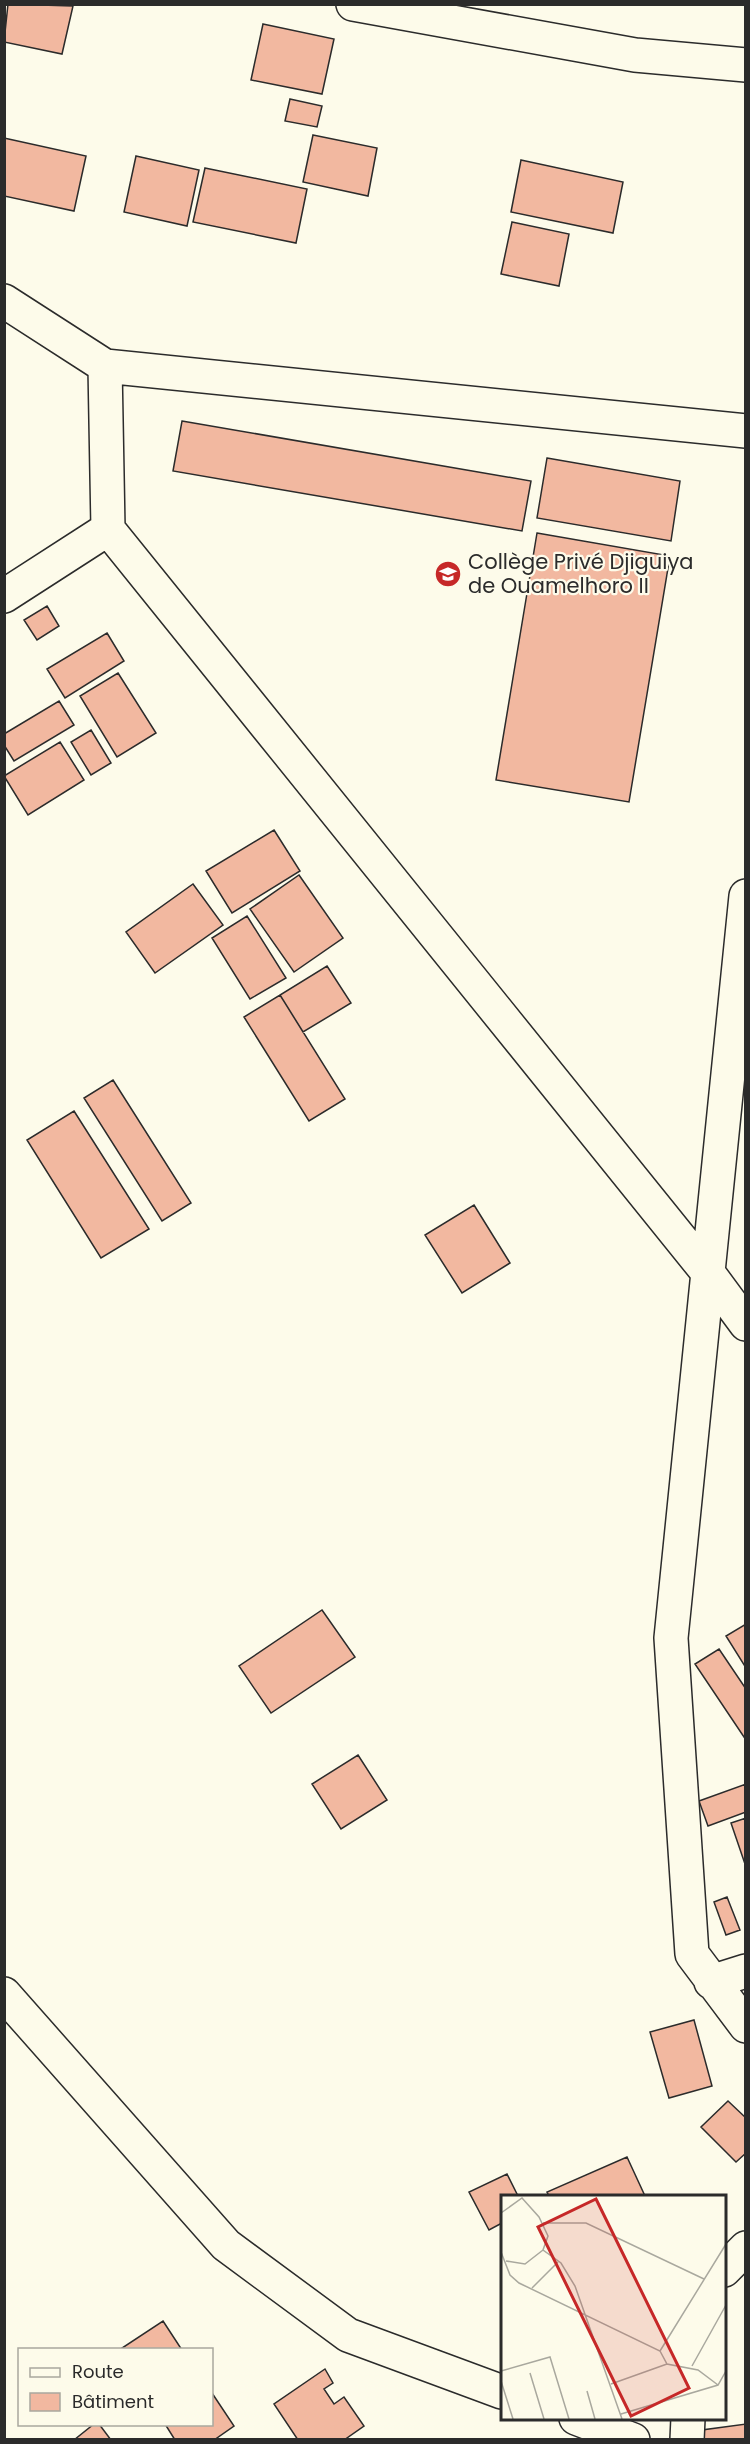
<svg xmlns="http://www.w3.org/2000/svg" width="750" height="2444" font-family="Poppins,sans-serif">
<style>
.building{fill:#f2b8a0;stroke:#2b2b2b;stroke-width:1.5}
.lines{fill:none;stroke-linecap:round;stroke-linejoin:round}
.minor-casing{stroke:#2b2b2b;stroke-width:36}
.minor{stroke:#fdfbea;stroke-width:33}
.labels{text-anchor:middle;stroke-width:4.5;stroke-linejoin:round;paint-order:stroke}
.poi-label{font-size:21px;fill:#2b2b2b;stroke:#fdfbea;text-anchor:start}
.inset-road{fill:none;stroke:#a9a89e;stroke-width:1.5}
.view{fill:#c62828;fill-opacity:0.15;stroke:#c62828;stroke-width:3}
.inset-edge{fill:none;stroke:#2b2b2b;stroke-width:3}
</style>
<rect width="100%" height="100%" fill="#fdfbea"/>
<path class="building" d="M8,4L73,6L62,54L4,42Z
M263,24L334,39L322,94L251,80Z
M290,99L322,106L317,127L285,121Z
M313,135L377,148L368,196L303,182Z
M4,138L86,156L74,211L4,196Z
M136,156L199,170L187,226L124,212Z
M521,160L623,182L613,233L511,212Z
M205,168L307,189L296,243L193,222Z
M512,222L569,234L559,286L501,274Z
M182,421L531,481L522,531L173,471Z
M547,458L680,481L671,541L537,518Z
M537,533L670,556L629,802L496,780Z
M47,606L59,626L37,640L24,620Z
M107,633L124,661L65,698L47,669Z
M118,673L156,733L117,757L80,696Z
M59,701L74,725L14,761L4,745V734Z
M91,730L111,763L91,775L71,742Z
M60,742L84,780L28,815L4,776Z
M274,830L300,871L232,913L206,871Z
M299,875L343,938L294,972L250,909Z
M193,884L223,925L155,973L126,932Z
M247,916L286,978L250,999L212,938Z
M327,966L351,1003L303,1032L280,995Z
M280,995L345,1099L309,1121L244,1017Z
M113,1080L191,1203L162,1221L84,1098Z
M74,1111L149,1229L101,1258L27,1140Z
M474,1205L510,1263L462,1293L425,1235Z
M322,1610L355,1657L271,1713L239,1666Z
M746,1624V1668L726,1636Z
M719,1649L746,1689V1740L695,1664Z
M358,1755L387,1800L341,1829L312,1784Z
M746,1784V1812L708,1826L699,1801Z
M746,1818V1864H745L731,1823Z
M727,1897L740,1930L726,1935L714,1902Z
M694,2020L712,2086L669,2098L650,2032Z
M728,2101L746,2118V2153L736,2162L701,2127Z
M627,2157L645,2196H549L547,2192Z
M507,2174L518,2196H502V2223L489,2230L469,2192Z
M163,2321L182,2350H119Z
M325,2369L333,2383L324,2389L334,2404L344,2397L364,2426L344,2440H298L274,2404Z
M212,2393L234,2426L214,2440H175L165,2424H212Z
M94,2424H99L111,2440H74Z
M746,2424V2440H703L702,2430Z"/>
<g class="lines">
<defs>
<path id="minor" d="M353,4L635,55L746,65
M4,301L105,366L108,529L709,1274L746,1324
M105,366L746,431
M4,596L108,529
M746,896L671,1638L692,1954L746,2026
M711,1982L746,1971
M4,1994L226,2245L348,2335L502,2392
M724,2270L746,2248
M576,2418L633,2440
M687,2440L688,2418"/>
</defs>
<use href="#minor" class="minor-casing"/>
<use href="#minor" class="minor"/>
</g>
<defs>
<symbol id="school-disc" viewBox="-11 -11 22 22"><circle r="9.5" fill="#c62828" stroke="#fdfbea"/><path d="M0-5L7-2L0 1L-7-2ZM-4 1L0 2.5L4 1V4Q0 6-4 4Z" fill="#fff"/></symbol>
</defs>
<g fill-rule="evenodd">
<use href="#school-disc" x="433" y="559" width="30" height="30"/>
</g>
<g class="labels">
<g class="poi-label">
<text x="468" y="569">Collège Privé Djiguiya<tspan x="468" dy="24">de Ouamelhoro II</tspan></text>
</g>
</g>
<g transform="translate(501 2195)">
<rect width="225" height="225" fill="#fdfbea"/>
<path class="inset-road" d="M0,18L21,3L38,22L47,41L42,55L60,68L74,91L121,224M42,28H85L203,84M0,57L9,80L18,88L159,156L166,169L197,175L217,190M5,66L24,69L42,55M31,93L57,67M159,156L225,49M191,171L225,110M0,176L49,162L68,224M29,178L43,224M0,186L12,224M110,189L166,169M86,196L94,224M120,219L217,190L225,176"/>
<path class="view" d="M95,4L188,193L130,221L37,32Z"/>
<rect width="225" height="225" class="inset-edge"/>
</g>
<rect width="750" height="2444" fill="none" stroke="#2b2b2b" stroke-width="12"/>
<rect x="18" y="2348" width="195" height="78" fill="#fdfbea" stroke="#a9a89e" stroke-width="1.5"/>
<rect x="30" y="2368" width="30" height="9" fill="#fdfbea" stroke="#a9a89e" stroke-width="1.5"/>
<text x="72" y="2378" font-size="18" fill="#2b2b2b">Route</text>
<rect x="30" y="2393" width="30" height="18" fill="#f2b8a0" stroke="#a9a89e" stroke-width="1.5"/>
<text x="72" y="2408" font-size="18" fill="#2b2b2b">Bâtiment</text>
</svg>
